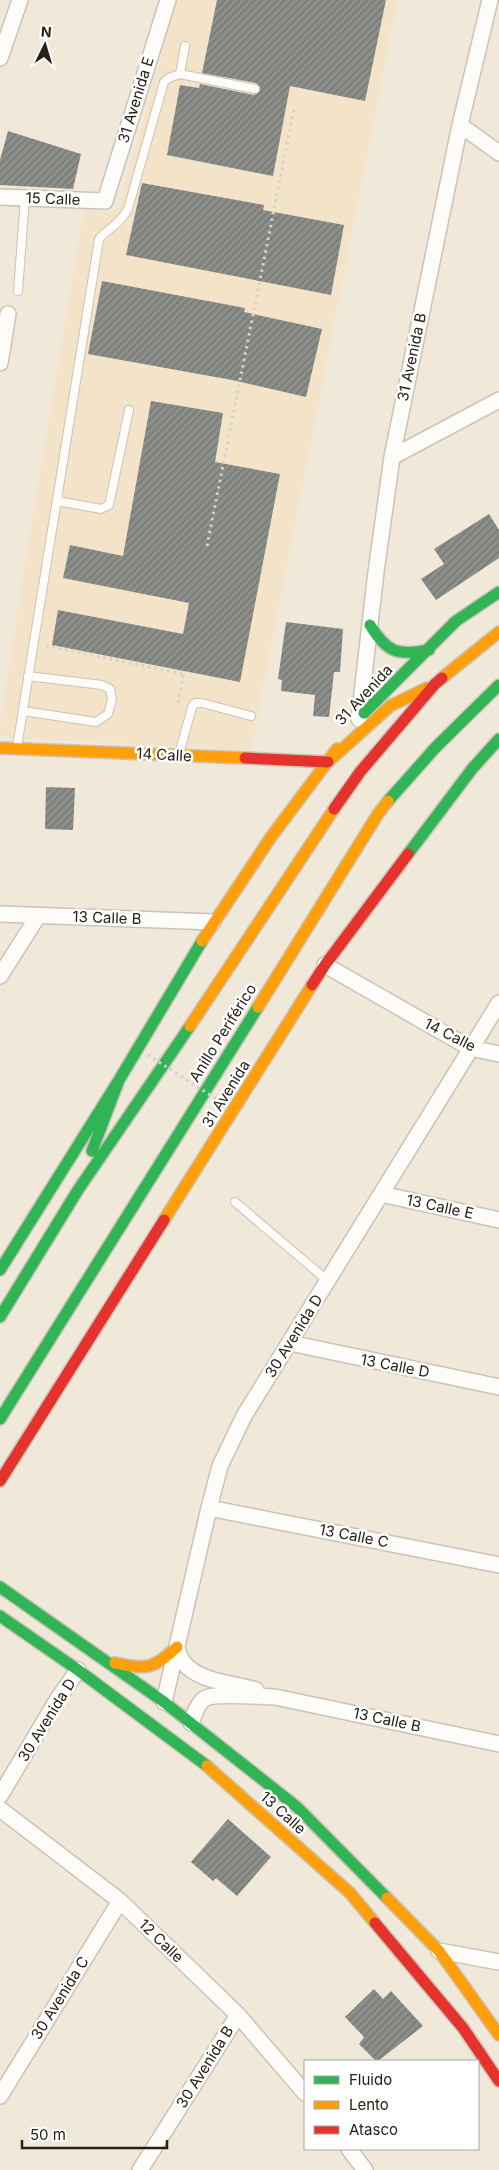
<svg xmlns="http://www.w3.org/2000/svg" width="499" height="2170" font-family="Inter,sans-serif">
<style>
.built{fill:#f3e4c9}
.building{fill:url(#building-hatch)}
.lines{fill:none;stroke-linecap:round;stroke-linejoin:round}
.lane-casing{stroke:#cac3b6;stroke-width:10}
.street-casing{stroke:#cac3b6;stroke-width:18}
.fast-casing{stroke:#cac3b6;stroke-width:14}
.slow-casing{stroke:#cac3b6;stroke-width:14}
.jam-casing{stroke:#cac3b6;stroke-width:14}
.path{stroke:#d5d2cd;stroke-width:3;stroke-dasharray:2.5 4;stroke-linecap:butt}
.lane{stroke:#fdfcf9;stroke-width:8}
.street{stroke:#fdfcf9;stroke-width:15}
.fast{stroke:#30b455;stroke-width:11}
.slow{stroke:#ff9f0a;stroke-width:11}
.jam{stroke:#e5322d;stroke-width:11}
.path-bridge{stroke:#d5d2cd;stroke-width:3;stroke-dasharray:2.5 4;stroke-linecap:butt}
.labels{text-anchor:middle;stroke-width:5;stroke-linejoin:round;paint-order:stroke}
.street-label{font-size:15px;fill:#262015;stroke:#fff}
</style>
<defs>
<pattern id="building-hatch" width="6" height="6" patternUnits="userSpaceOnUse" patternTransform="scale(1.25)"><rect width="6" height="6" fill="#8c8e8a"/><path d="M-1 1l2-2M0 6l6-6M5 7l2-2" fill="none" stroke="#727470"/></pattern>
</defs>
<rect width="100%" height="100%" fill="#f0e8d8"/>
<path class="built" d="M177,0H392L397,2L251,751L0,737V725L20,595L83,211L118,210Z"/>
<path class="building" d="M217,0H386L365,101L290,86L273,176L167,155L180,85L199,88L200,84L254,95L260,91V87L256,83L202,73Z
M8,131L81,154L73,189L0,185V160Z
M142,183L264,205L263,210L344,225L331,295L126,255Z
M102,281L245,308L244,312L322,329L306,397L232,380L88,354Z
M151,401L223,413L215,462L280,474L240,682L52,645L58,610L183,634L189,603L63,578L70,545L123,556Z
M489,514L499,530V558L436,600L421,579L444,564L434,549Z
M286,622L343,629L340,672H334L329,717L313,716L315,695L281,691L282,680L278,679Z
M46,787L75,788L73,830L45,829Z
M228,1819L271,1857L237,1896L216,1878L213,1881L191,1862Z
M374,1989L383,1999L391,1991L423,2026L378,2061H376L359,2044L364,2037L345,2017Z"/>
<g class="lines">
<defs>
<path id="lane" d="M180,74L185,46
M18,291L25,198
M57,501L101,509L109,505L129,410
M23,711L96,722L108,714L112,699L110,689L102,685L28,676
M17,747L99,239C110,227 119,225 128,209L164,82L169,78L180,74L255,89
M179,754L192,707L195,703H202L251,716
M235,1202L328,1281"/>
<path id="street" d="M0,58L20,0
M460,125L499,153
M0,197L105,201L168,0
M0,363L8,314
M392,457L499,400
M359,719L376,572L392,457L460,125L490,0
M0,914L213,922
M325,965L470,1048L499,1054
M0,976L38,916
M381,1194L499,1220
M290,1343L499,1387
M209,1508L499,1565
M177,1647C178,1652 180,1658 183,1662C198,1682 234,1683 256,1690
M164,1702L209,1508L220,1466L244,1416L499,1003
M191,1723C194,1716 197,1704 204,1699C215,1692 259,1697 275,1697L499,1744
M0,1796L57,1700L78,1670
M0,1809L120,1901L238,2015L305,2093
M439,1951L499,1962
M0,2096L120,1901
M349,2149L365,2170
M140,2170L238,2015"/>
<path id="fast" d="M370,625C387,653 398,656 429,650
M364,713L456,621L499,592
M388,801L436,747L499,685
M408,854L472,769L499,739
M92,1151L119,1080
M0,1270L119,1080L202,941
M0,1317L78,1190L190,1026
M0,1419L258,1007
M0,1587L164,1702L297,1807L387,1898
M0,1616L78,1670L207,1766"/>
<path id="slow" d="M442,678L499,632
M0,748L245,758
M328,762L390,706L427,688
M202,941L271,837L337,749
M258,1007L378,814L388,801
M190,1026L334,809
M164,1220L312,985
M115,1663C147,1670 153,1669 177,1647
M207,1766L350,1893L375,1923
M387,1898L439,1951L499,2035"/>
<path id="jam" d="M245,758L328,762
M334,809L360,772L435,684L442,678
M312,985L325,965L408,854
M0,1481L164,1220
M375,1923L463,2028L499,2081"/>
</defs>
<use href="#lane" class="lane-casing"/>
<use href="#street" class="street-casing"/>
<use href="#fast" class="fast-casing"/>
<use href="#slow" class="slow-casing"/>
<use href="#jam" class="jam-casing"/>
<path class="path" d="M207,546L294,109
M46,646L183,674
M178,703L184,671"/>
<use href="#lane" class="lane"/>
<use href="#street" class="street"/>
<use href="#fast" class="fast"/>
<use href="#slow" class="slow"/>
<use href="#jam" class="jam"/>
<path class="path-bridge" d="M148,1055L221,1102"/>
</g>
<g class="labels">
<g class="street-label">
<text transform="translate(136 100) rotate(-73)" y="5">31 Avenida E</text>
<text transform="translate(53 199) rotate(2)" y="5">15 Calle</text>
<text transform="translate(412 357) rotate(-78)" y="5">31 Avenida B</text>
<text transform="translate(364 695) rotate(-47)" y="5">31 Avenida</text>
<text transform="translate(164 755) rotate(3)" y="5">14 Calle</text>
<text transform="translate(107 918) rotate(2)" y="5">13 Calle B</text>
<text transform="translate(223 1033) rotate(-58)" y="5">Anillo Periférico</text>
<text transform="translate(450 1035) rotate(27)" y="5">14 Calle</text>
<text transform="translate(226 1094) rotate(-58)" y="5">31 Avenida</text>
<text transform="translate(440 1207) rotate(12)" y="5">13 Calle E</text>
<text transform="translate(294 1336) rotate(-58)" y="5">30 Avenida D</text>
<text transform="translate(395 1366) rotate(11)" y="5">13 Calle D</text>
<text transform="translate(354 1536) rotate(11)" y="5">13 Calle C</text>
<text transform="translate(47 1720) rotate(-58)" y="5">30 Avenida D</text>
<text transform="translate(387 1720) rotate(12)" y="5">13 Calle B</text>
<text transform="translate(283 1813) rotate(42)" y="5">13 Calle</text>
<text transform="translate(161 1941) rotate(44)" y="5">12 Calle</text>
<text transform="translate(60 1998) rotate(-58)" y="5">30 Avenida C</text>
<text transform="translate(205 2067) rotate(-58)" y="5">30 Avenida B</text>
</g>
</g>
<rect x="304" y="2060" width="175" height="90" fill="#ffffff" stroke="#a8a6a1"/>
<rect x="314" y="2076" width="25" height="8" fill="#30b455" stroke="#a8a6a1"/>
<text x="349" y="2085" font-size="15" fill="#262015">Fluido</text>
<rect x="314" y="2101" width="25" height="8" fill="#ff9f0a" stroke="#a8a6a1"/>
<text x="349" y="2110" font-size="15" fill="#262015">Lento</text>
<rect x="314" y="2126" width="25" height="8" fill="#e5322d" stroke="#a8a6a1"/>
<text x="349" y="2135" font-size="15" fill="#262015">Atasco</text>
<g transform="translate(45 45) rotate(5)" stroke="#ffffff" stroke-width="4" paint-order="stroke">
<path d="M0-4L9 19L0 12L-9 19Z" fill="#262015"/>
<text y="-8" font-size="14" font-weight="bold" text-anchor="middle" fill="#262015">N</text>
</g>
<path d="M22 2140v8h145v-8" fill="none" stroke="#262015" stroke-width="2.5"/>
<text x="30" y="2140" font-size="15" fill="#262015" stroke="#ffffff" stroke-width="4" paint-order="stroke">50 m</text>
</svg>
